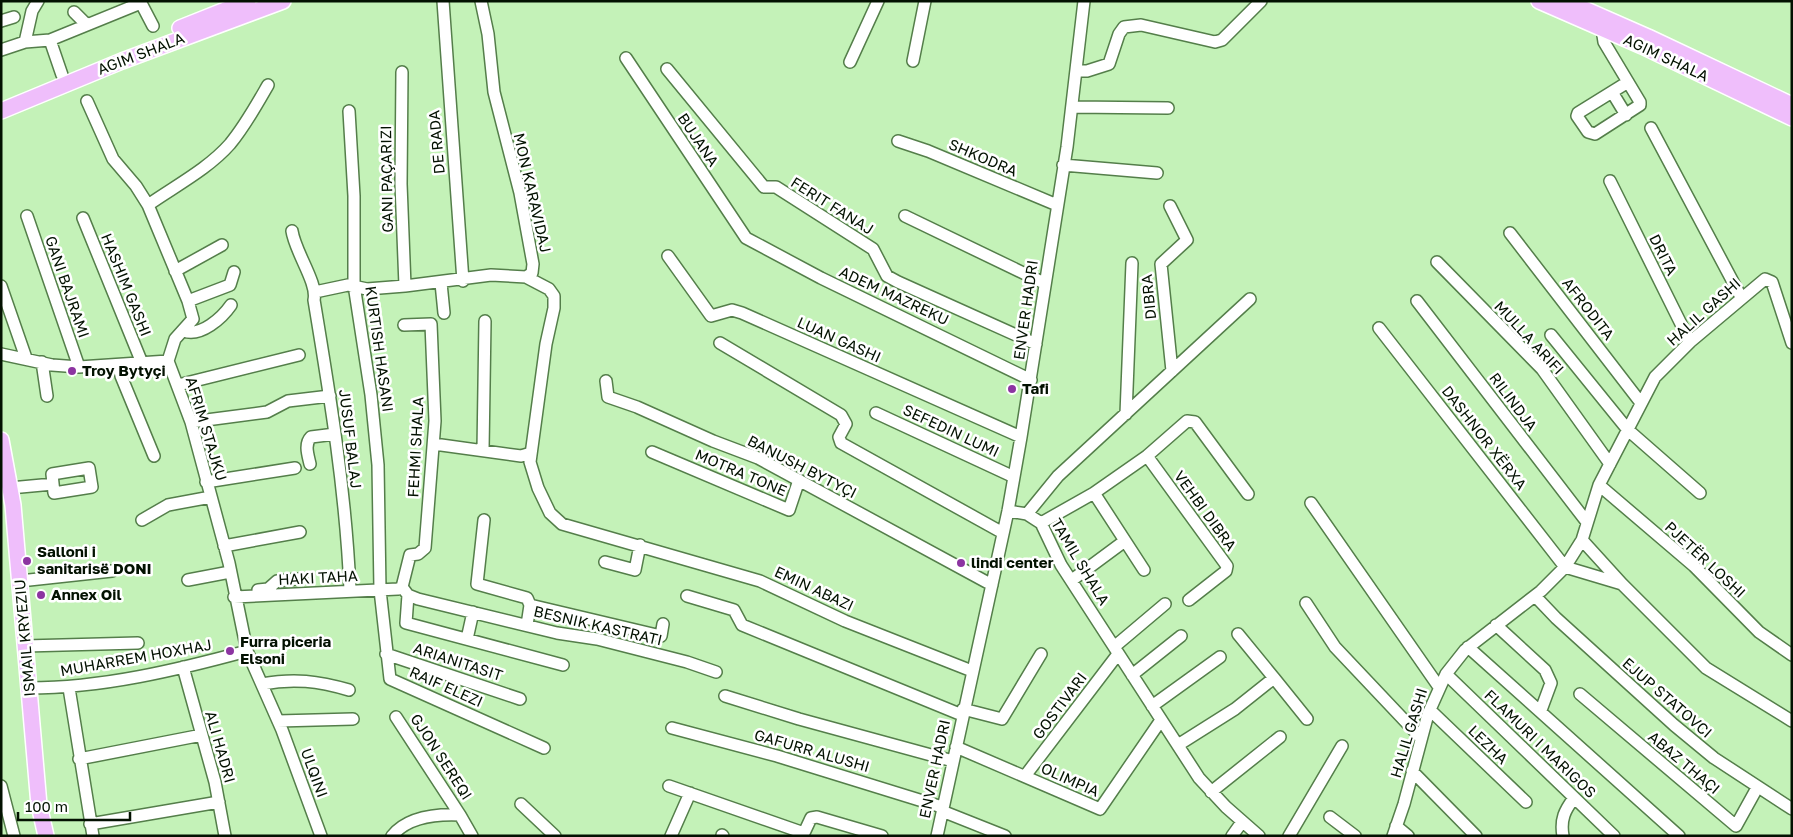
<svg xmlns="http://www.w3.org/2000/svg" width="1793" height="837" font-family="'Golos Text',sans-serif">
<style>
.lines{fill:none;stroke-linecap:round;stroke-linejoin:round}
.minor-casing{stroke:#547e4a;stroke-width:14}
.major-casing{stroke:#fff;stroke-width:18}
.minor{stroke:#fff;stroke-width:11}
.major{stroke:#efbefb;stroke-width:15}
.poi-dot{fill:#8c34a1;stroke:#fff;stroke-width:2}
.labels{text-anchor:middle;stroke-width:5;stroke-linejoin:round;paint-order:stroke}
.street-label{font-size:15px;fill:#031101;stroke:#fff}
.poi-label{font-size:15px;font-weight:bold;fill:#031101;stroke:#fff;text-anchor:start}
</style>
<rect width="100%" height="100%" fill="#c4f2b8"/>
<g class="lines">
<defs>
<path id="minor" d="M443,1L463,281
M481,1L488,34L494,92L520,193L533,264L532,273L526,277
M74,12L86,24
M1,21L14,17
M1602,29L1604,42L1640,102V105L1595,134L1588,132L1577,116L1578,113L1628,82
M50,40L141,3L153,26
M25,42L32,11L38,1
M1,50L25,42L50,40L62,75
M626,58L746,238L821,278L1031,380
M913,61L925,1
M850,62L878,1
M667,69L764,187H776L873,249L887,276L898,282L1036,344
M1076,71H1087L1109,64L1119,34L1124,27L1141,25L1215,42L1222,40L1261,1
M402,72L401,184L405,286
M1612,92L1626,115
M87,101L113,159L136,186L148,205L188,301L193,319L175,339L168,361
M1072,107L1168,108
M349,111L354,196V285L371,395L378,465L380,590L390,679L544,748
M1651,128L1741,297
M898,141L928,151L1057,205
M1063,165L1157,173
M1610,181L1690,342
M148,205C175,186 208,169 230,144C245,126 256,106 268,85
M1170,206L1187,240L1161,264L1172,371
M27,216L79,367
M905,216L1044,283
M83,218L142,363
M292,231C295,252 318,283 314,300C330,396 346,493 350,590
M1510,233L1641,403
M668,256L711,316L732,310L742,313L1021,437
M1437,262L1542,369L1610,464
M175,271L222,245
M441,283L444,313
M1,286L26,358
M315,292L348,285L367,289L405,286L491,275L526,277L549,289L554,296V308L546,344L530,462L538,488L550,513L562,524L760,581L845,621L972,671
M188,301L230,285L234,272
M1417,301L1586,521
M1379,328L1565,567L1622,584
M184,331C201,337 222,318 231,305
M1551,335L1628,430L1700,493
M720,343L841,415L846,424L839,437L841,443L1003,533
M1,354L52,365L79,367L168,361
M168,361L191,422L229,563L247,651L282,730L321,836
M42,362L47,396
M119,366L121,376L154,456
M606,381L608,397L637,407L713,441L758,458L992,585
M178,385L299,355
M876,413L1014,477
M1126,414L1132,263
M191,422L267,412L288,401L330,396
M434,444L521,456L531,453
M483,450L485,321
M652,452L789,510L799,480
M1147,456L1227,566L1226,571L1189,600
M310,464C308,455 304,444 311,437L335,434
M89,468L92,487L54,493L52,474Z
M206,482L295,468
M1599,485L1694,566L1759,632L1792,655
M10,488L53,484
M1094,493L1144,570
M1311,503L1439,687
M1008,511L1027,514L1041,523L1061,565L1199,778L1226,807L1259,836
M1027,514L1058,476L1250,299
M142,520L168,505L211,497
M484,520L477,584L527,598L530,605L527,625
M1041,523L1094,493L1147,456L1187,421L1195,422L1248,494
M1582,540L1622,584L1706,668L1792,721
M224,546L300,532
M605,562L635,570L640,545
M188,580L230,572
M1072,580L1122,543
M20,581L112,571
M402,587L408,595L418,599L557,633L597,639L687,662L716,672
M402,587L410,555L418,554L425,548L435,421L431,324L404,325
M258,590L268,589L277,581L298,579
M408,595L406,623L563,665
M687,596L734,610L742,625L962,715
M1535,596L1556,618L1674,725L1714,758L1792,809
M234,597L398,589L402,587
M1306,603L1335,647L1421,738
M530,605L661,636L663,624
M1496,625L1545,670L1551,683L1541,710
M1238,634L1274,678
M467,639L473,612
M25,646L138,643
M1114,647L1165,604
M1468,647L1679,836
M386,654L520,699
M183,667L215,782L225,836
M1446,674L1614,836
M1132,675L1181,636
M262,684C294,678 318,681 349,690
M29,688C102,688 177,670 247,651
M69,688L93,836
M1580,694L1736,826L1757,788
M725,696L799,719L953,761
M1152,706L1220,657
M963,709L1002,719L1041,654
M1430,710L1526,802
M396,717L460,815
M278,721L353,719
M672,728L777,756L942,807
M1178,745L1235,709L1274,678L1307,719
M956,747L1100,809L1161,720
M79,759L202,735
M1412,771L1476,836
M1025,776L1118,654
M1,786L14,836
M669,786L804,833L811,818L817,817L882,836
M1211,792L1280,737
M521,804L555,836
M942,811L1005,836
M1330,817L1355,836
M90,824L219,802
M1396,826L1408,836
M722,835L723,836
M392,836C408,816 437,814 460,815L472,836
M671,836L690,793
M937,836L1008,511L1021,437L1067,147L1084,1
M1232,836L1242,822
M1289,836L1342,746
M1393,836L1404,804L1428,714L1446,674L1465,650L1541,591L1565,567L1582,540L1599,485L1655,377L1690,342L1765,279L1772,282L1792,343
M1563,836C1560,819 1565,810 1574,798"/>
<path id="major" d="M1539,1L1642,46L1792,118
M1566,1L1648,37L1792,105
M180,28L248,1
M1,111L122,61L283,1
M1,440L13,505L39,805L46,836"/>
</defs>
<use href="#minor" class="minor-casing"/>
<use href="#major" class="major-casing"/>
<use href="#minor" class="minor"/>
<use href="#major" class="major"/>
</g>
<g class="poi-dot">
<circle cx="72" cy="371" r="5"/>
<circle cx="1012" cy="389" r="5"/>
<circle cx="27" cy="561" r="5"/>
<circle cx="961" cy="563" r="5"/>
<circle cx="41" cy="595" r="5"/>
<circle cx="230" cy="651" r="5"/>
</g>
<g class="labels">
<g class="street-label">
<text transform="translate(141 54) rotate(-21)" y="5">AGIM SHALA</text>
<text transform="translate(1666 58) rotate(25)" y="5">AGIM SHALA</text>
<text transform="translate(698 140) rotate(56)" y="5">BUJANA</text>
<text transform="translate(437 142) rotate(-95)" y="5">DE RADA</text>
<text transform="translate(983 158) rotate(23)" y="5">SHKODRA</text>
<text transform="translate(387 179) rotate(-91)" y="5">GANI PAÇARIZI</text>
<text transform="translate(532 193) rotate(77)" y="5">MON KARAVIDAJ</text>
<text transform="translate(832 206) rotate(32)" y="5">FERIT FANAJ</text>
<text transform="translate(1663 255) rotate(63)" y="5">DRITA</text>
<text transform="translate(126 285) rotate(68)" y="5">HASHIM GASHI</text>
<text transform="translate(67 287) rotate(71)" y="5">GANI BAJRAMI</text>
<text transform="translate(894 296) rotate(25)" y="5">ADEM MAZREKU</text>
<text transform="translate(1149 297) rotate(-96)" y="5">DIBRA</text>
<text transform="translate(1588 309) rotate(52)" y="5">AFRODITA</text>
<text transform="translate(1026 310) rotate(-82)" y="5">ENVER HADRI</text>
<text transform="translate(1704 312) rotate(-42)" y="5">HALIL GASHI</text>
<text transform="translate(1529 338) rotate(47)" y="5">MULLA ARIFI</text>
<text transform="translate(839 340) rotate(24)" y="5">LUAN GASHI</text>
<text transform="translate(379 349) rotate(82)" y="5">KURTISH HASANI</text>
<text transform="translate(1513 402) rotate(53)" y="5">RILINDJA</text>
<text transform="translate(206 429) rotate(73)" y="5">AFRIM STAJKU</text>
<text transform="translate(951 431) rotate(25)" y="5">SEFEDIN LUMI</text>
<text transform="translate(1484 438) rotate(52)" y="5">DASHNOR XËRXA</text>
<text transform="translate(350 439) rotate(83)" y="5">JUSUF BALAJ</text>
<text transform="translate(416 447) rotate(-87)" y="5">FEHMI SHALA</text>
<text transform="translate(802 467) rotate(27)" y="5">BANUSH BYTYÇI</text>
<text transform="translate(741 473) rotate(23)" y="5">MOTRA TONE</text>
<text transform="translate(1205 511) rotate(54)" y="5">VEHBI DIBRA</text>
<text transform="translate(1705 560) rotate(43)" y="5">PJETËR LOSHI</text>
<text transform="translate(1080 562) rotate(59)" y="5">TAMIL SHALA</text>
<text transform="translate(318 578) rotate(-3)" y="5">HAKI TAHA</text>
<text transform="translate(814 589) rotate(25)" y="5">EMIN ABAZI</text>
<text transform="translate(598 626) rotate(13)" y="5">BESNIK KASTRATI</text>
<text transform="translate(25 638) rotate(-95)" y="5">ISMAIL KRYEZIU</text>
<text transform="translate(136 658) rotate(-10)" y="5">MUHARREM HOXHAJ</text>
<text transform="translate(458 662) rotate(18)" y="5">ARIANITASIT</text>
<text transform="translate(446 687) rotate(24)" y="5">RAIF ELEZI</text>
<text transform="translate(1667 698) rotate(41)" y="5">EJUP STATOVCI</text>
<text transform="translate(1060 706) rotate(-53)" y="5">GOSTIVARI</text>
<text transform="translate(1409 733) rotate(-73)" y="5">HALIL GASHI</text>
<text transform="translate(1540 744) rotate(44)" y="5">FLAMURI I MARIGOS</text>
<text transform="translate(1488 745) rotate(44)" y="5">LEZHA</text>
<text transform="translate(220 747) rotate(74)" y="5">ALI HADRI</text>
<text transform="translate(812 751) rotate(16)" y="5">GAFURR ALUSHI</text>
<text transform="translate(441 757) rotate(57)" y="5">GJON SEREQI</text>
<text transform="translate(1684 763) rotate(40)" y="5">ABAZ THAÇI</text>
<text transform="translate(935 769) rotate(-78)" y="5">ENVER HADRI</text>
<text transform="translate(314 773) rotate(70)" y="5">ULQINI</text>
<text transform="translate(1070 780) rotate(24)" y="5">OLIMPIA</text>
</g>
<g class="poi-label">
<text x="82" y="376">Troy Bytyçi</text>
<text x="1022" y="394">Tafi</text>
<text x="37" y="557">Salloni i<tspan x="37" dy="17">sanitarisë DONI</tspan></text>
<text x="971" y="568">lindi center</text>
<text x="51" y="600">Annex Oil</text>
<text x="240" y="647">Furra piceria<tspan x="240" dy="17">Elsoni</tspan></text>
</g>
</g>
<rect width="1793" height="837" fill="none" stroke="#031101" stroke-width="5"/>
<path d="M18 812v8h112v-8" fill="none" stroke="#031101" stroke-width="2.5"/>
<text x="25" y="812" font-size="15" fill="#031101" stroke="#ffffff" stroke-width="4" paint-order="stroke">100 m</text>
</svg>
